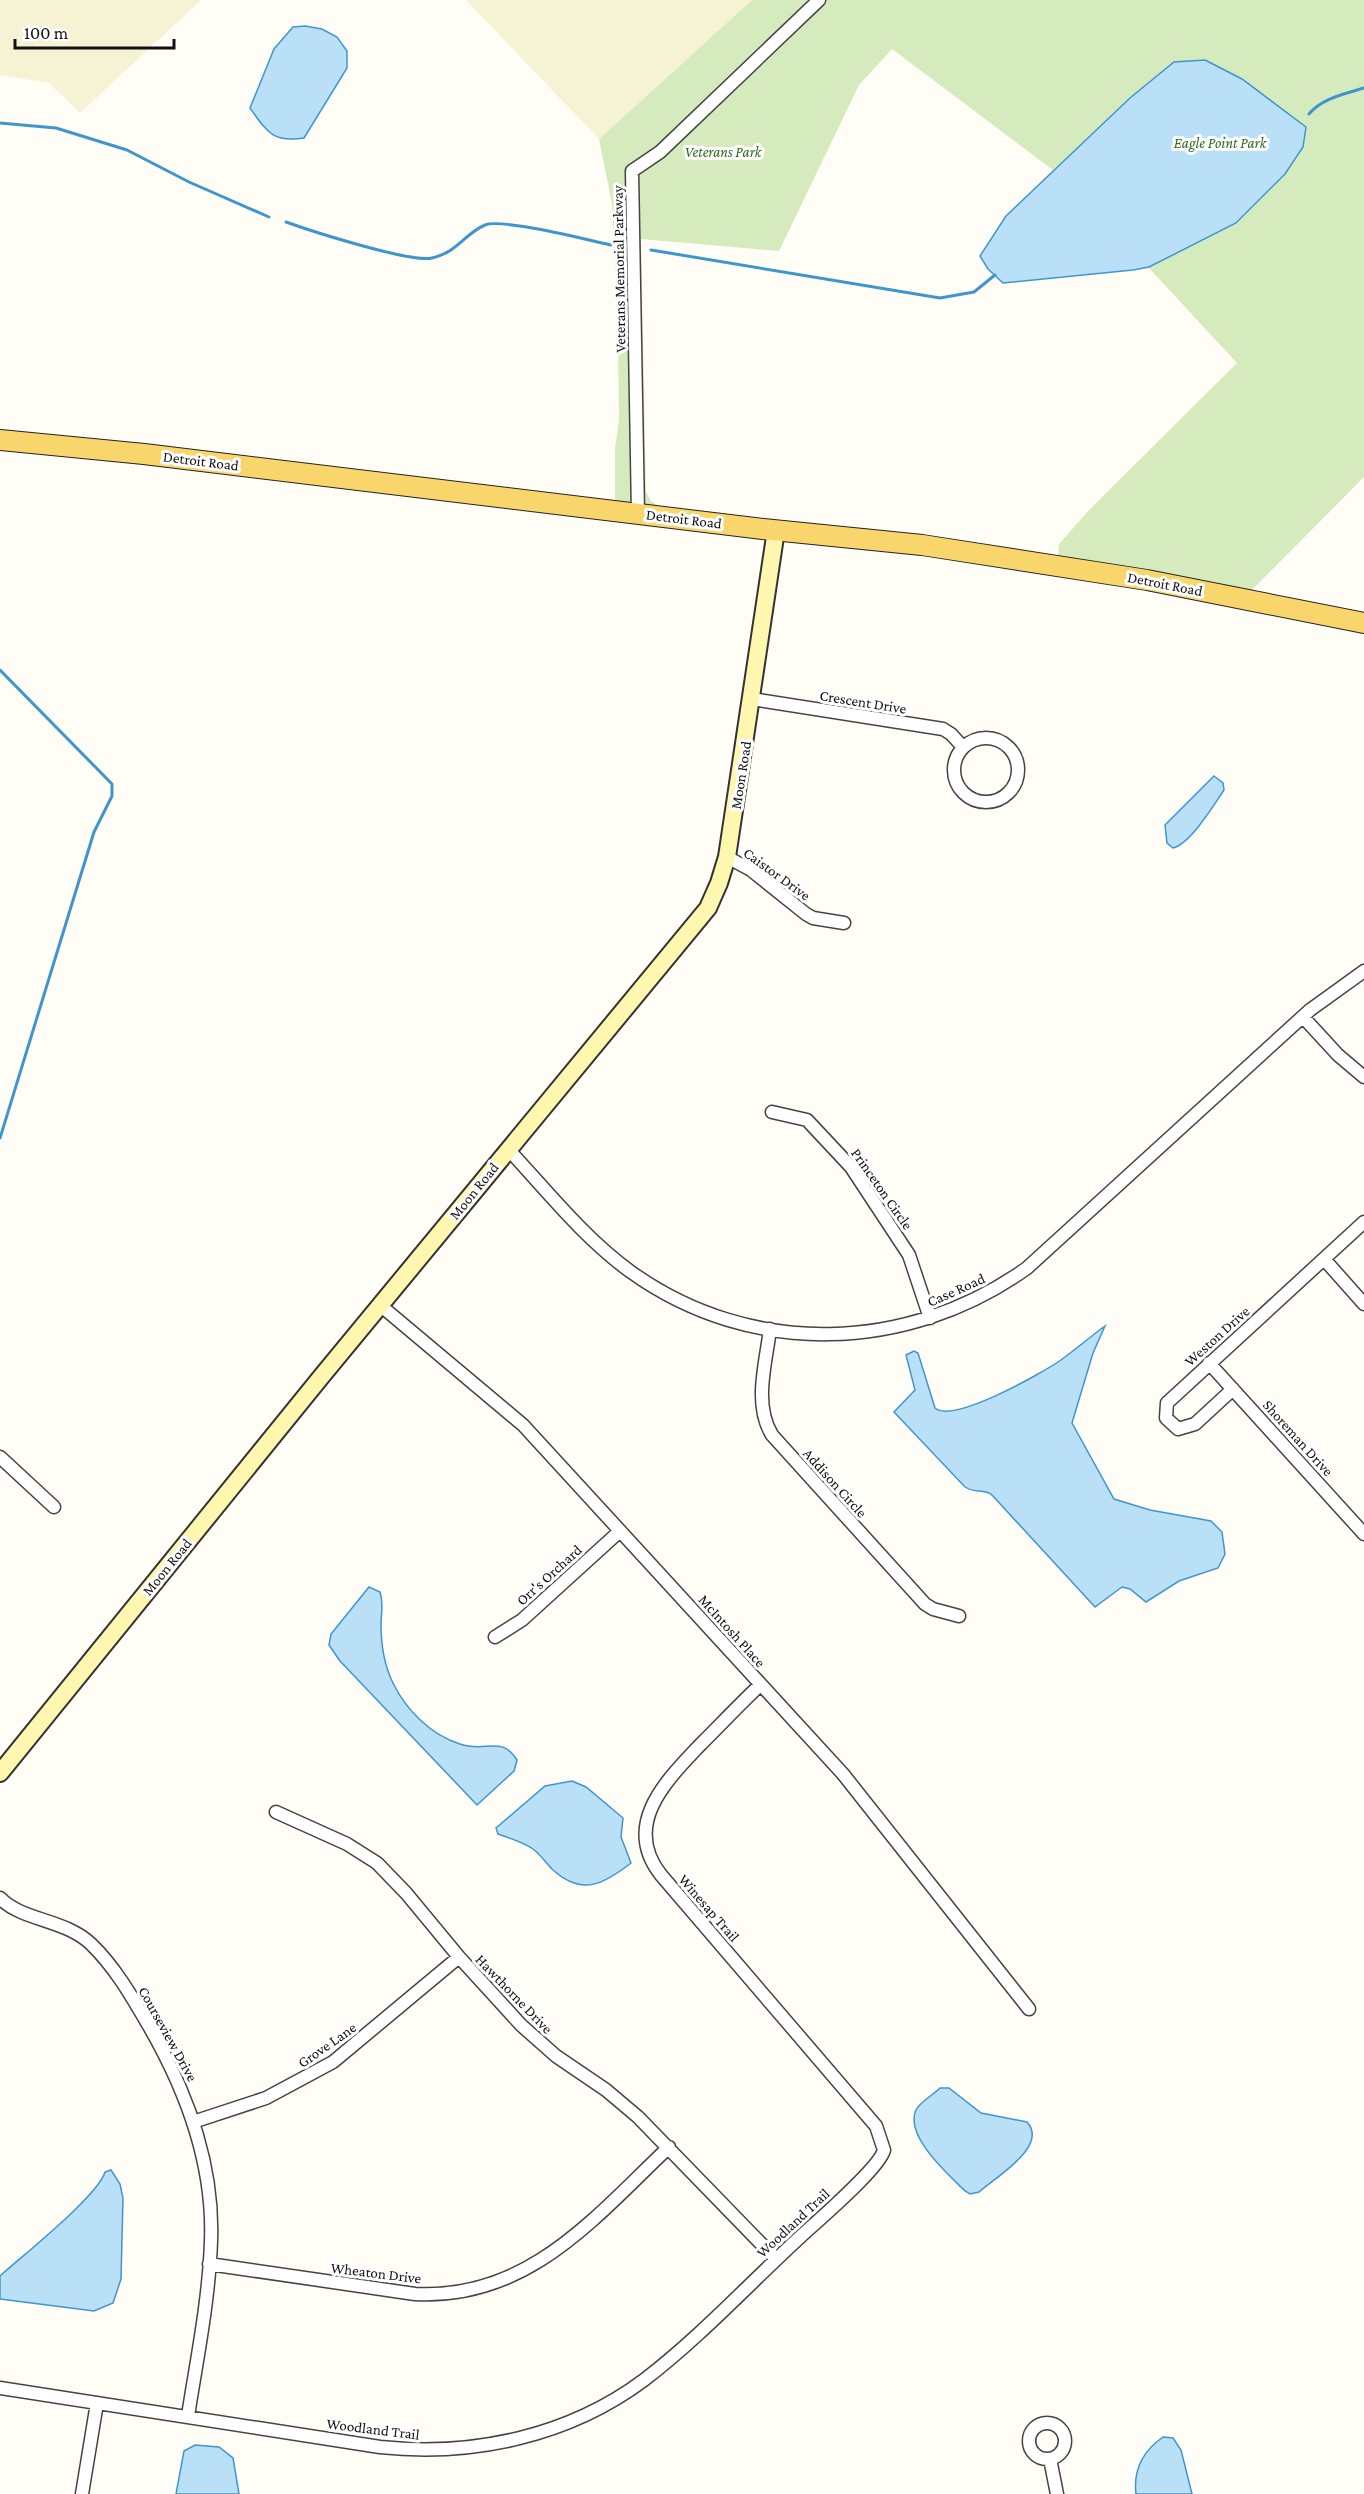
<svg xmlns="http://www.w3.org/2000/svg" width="1364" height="2494" font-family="'Crimson Pro',serif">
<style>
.farmland{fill:#f6f3d4}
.green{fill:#d5ebbd}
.water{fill:#b9e0f7;stroke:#3f96cf;stroke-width:1.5}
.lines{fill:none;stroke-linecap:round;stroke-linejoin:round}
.stream{stroke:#3f96cf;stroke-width:3}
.street-casing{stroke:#444;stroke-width:15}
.secondary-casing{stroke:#333;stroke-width:20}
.primary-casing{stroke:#222;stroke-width:22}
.street{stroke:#fff;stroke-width:12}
.secondary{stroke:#fff6b0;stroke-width:16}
.primary{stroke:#f9d66b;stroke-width:20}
.labels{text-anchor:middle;stroke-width:6;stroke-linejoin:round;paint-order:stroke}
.park-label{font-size:15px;font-style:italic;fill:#2f6b1f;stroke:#fff}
.street-label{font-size:15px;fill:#111;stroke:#fff}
</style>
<rect width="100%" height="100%" fill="#fffdf5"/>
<path class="farmland" d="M0,0H201L80,113L49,83L0,75Z
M466,0H752L599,139Z"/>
<path class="green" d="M752,0H1364V477L1247,595L1058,556L1059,544L1090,509L1237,363L1148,267L1003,283L988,269L980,256L1006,216L1053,170L892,49L859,85L779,251L641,239L646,492L651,501L663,509L615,505V448L619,420L618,343L612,204L599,139Z"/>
<path class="water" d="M305,26L322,29L337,37L347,51V68L304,138C273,143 267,132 250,108L274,49L293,27Z
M1205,60L1242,79L1306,127L1303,147L1285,174L1236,223L1149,267L1133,270L1003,283L988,269L980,256L1006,216L1130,98L1174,62Z
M1214,776L1223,783L1224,790C1213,806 1191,843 1173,848L1167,843L1165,825Z
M1105,1326L1093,1353L1072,1423L1114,1499L1150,1510L1211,1521L1222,1532L1225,1554L1218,1568L1179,1581L1146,1602L1130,1589L1122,1587L1095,1607L992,1495C984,1488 975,1494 965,1487L894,1412L915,1390L906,1355L914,1351L918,1353L935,1408C953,1424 1042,1373 1061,1360C1076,1349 1090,1337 1105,1326Z
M369,1587L380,1592C384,1604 381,1613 381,1624C381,1645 384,1665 393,1683C406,1710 431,1735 460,1744C485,1753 502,1735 517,1760L514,1771L477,1805L340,1661L329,1645L331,1634Z
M572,1781L586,1787L623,1818L621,1837L631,1863C604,1884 582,1897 552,1869C546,1863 540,1854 533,1849C523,1842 509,1838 498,1834L496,1828L545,1786Z
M940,2088H949L981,2113L1027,2122C1049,2146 996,2177 979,2192L970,2194L965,2191C949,2175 904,2136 916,2110C920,2102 933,2095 940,2088Z
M111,2170L120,2184L123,2198L121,2279L113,2303L94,2311L0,2299V2276C22,2256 98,2196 105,2172Z
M1163,2437L1173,2438L1181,2450L1192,2494H1136C1133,2469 1143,2451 1163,2437Z
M195,2445L219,2447L233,2458L239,2494H176L184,2451Z"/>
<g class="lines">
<path class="stream" d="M1309,114C1322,98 1345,94 1364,88
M0,123L56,128L127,150L189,182L269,217
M286,222C311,231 411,263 432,258C458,252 464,234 485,225C502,218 588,240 611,245
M651,250L940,298L974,292L995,275
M0,670L112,784V796L94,832L0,1138"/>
<defs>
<path id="street" d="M638,514L632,171L660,152L819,0
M752,699L943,729L951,734L963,747
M954 770a32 32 0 1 1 64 0a32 32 0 1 1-64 0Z
M727,857L751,870L806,914L813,918L844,923
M1303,1017L1338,1055L1364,1077
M772,1112L807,1120L851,1167L909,1255L930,1318
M508,1149C547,1191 584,1238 631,1272C751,1358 908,1353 1027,1268L1310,1010L1364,971
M1324,1259L1364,1304
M380,1305L523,1425L843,1774L1029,2009
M770,1329C766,1363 753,1404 772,1435L925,1604L933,1609L959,1616
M1209,1363L1364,1534
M1233,1389L1195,1424L1178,1429L1166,1418L1167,1403L1364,1222
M0,1457L54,1507
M495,1637L522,1620L620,1531
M276,1812L347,1844L377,1863L406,1893L459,1957L521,2025L556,2056L606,2090L638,2117L776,2259
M0,1898C22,1921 65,1919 91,1944C115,1967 132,1997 149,2026C186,2090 214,2165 211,2241C209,2300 197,2358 188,2416
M193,2122L266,2098L333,2062L459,1957
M209,2264L415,2294C528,2300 594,2218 669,2147
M0,2388L380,2447C473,2457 569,2436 644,2380C699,2338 748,2285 799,2238C816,2222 879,2169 884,2150L876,2126L661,1875C621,1824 667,1780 701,1744C721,1724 740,1704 760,1685
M1029 2441a18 18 0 1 1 36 0a18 18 0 1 1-36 0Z
M1050,2459L1057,2494
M82,2494L97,2403"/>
<path id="secondary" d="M0,1773L321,1377L708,908L719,883L727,857L776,530"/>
<path id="primary" d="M0,440L144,454L763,529L922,545L1147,580L1364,623"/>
</defs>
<use href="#street" class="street-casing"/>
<use href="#secondary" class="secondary-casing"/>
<use href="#primary" class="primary-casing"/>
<use href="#street" class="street"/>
<use href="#secondary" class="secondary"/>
<use href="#primary" class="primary"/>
</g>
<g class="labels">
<g class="park-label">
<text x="1220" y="148">Eagle Point Park</text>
<text x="723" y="157">Veterans Park</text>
</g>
<g class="street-label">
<text transform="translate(619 269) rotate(-91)" y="5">Veterans Memorial Parkway</text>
<text transform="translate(201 461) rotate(7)" y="5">Detroit Road</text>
<text transform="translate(684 519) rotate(7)" y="5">Detroit Road</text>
<text transform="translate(1165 584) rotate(11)" y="5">Detroit Road</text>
<text transform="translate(863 702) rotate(9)" y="5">Crescent Drive</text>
<text transform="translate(741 775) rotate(-81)" y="5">Moon Road</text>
<text transform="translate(777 874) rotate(36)" y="5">Caistor Drive</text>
<text transform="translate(882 1189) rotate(55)" y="5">Princeton Circle</text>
<text transform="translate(474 1191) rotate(-51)" y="5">Moon Road</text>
<text transform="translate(956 1290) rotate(-24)" y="5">Case Road</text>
<text transform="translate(1217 1336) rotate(-42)" y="5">Weston Drive</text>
<text transform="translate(1298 1438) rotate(48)" y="5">Shoreman Drive</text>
<text transform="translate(835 1483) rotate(48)" y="5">Addison Circle</text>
<text transform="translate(167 1567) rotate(-51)" y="5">Moon Road</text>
<text transform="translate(549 1575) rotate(-42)" y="5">Orr's Orchard</text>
<text transform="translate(732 1631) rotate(48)" y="5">McIntosh Place</text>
<text transform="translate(709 1908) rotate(49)" y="5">Winesap Trail</text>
<text transform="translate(514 1994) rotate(46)" y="5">Hawthorne Drive</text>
<text transform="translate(168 2034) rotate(61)" y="5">Courseview Drive</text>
<text transform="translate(327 2045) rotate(-35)" y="5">Grove Lane</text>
<text transform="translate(793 2223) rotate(-43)" y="5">Woodland Trail</text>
<text transform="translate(376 2273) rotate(7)" y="5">Wheaton Drive</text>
<text transform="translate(373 2429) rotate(7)" y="5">Woodland Trail</text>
</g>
</g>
<path d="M15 39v9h159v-9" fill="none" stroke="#111111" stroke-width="3"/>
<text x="24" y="39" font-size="18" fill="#111111" stroke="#ffffff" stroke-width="4.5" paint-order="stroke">100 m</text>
</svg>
